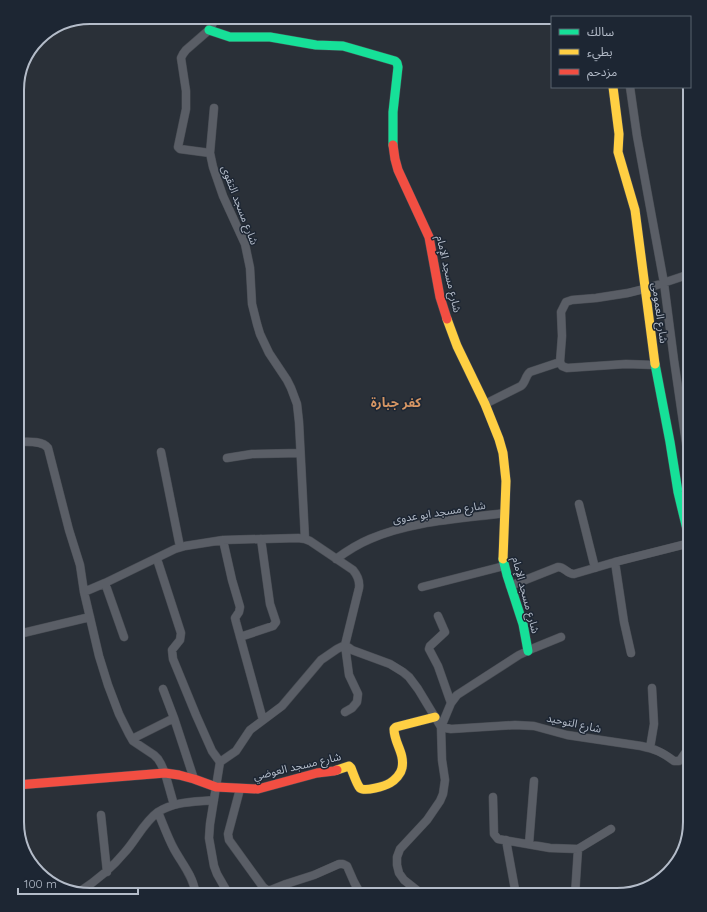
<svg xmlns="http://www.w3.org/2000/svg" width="707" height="912" font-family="Quicksand,'Noto Sans Arabic',sans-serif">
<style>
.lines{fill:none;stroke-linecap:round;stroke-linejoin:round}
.street-casing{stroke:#484c53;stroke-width:9}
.fast-casing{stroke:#484c53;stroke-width:10}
.slow-casing{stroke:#484c53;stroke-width:10}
.jam-casing{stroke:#484c53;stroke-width:10}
.street{stroke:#5a5e66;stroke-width:8}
.fast{stroke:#16e098;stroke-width:9}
.slow{stroke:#ffcf43;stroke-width:9}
.jam{stroke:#f24e42;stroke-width:9}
.labels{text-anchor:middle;stroke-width:3;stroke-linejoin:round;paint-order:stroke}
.street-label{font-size:11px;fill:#b4bcc9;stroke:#1d2633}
.quarter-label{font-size:13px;font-weight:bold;fill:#d59563;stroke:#1d2633}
.rim{fill:none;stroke:#b4bcc9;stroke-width:2}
</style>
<rect width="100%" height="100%" fill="#2a3038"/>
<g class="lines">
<defs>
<path id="street" d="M630,87L637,136L664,283L674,360L690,470
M214,108L210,153L213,167L223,196L245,244L250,268L252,304L257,324L260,334L269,353L287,380L291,388L297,404L299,422L305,539
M210,153L180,149L178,147L186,109V91L181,58L183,54L186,50L209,30L213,23L214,17
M560,362L562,366L567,368L626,364L655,365
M485,404L521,386C526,382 525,376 530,372L560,362L562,336L561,312L566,302L572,300L596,298L628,293L648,288L690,274
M17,442C26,442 42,440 48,448L69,530L80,565L84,592L99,656L108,685L119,714L129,734L133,741L154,755L158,759L161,764L165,773L174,805
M161,452L180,547
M227,458L252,454L300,453
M579,504L595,568
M223,540L232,580L240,607L239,612L235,618L236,622L263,720
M157,559L181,633L180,640L172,650L173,659L196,715L212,751L220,762L210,824L209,838L214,866L217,874L229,895
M336,559C347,551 358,544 370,539C412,521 460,519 505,513
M615,562L624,622L631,653
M105,583L124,637
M510,586L558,567C565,567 567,574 574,574L615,562L690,543
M422,587L504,566
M84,592L105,583L175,549L185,546L223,540L298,538L305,539L310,541L353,570C358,576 360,581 359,588L345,645L349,675L358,694L357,702L352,708L345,712
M438,616L445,632L430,646L429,649L438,666L451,703
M23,633L90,617
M240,637L273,626L276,622L270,604L261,539
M561,637L534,648L519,655L457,695L451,703L441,727L451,729L515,725L534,726L567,735L641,746C655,749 662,752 674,761H679L681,759L690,746
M345,645L352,650L390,664L403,672L409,677L418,689L441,727L442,760L445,780L443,794L440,801L427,820L400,849L397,857V865L399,873L404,880L423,895
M163,689L174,718L194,779
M132,739L174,718
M650,748L654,724L652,688
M220,762L236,751L250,730L282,706L321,660L337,649L345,645
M240,789L228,834L229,840L263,887L267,890H271L286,884L314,875L339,864H343L347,866L354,882L361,895
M493,797L494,834L498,839L550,848L578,849L611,829
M17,807L22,840
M158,812C163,824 168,838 174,849C181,862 193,876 195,891L192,895
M101,815L107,872
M506,840L516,895
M529,844L534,781
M79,892C96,881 111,869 125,852C136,840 144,822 158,812C175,801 195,802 214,800
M575,895L578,849"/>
<path id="fast" d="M209,30L230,37H270L316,45L343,46L395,61L397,63L398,67L393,112V145
M655,364L670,442L678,492L690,542
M503,559L507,575L523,624L528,651"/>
<path id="slow" d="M613,87L619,134L618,152L635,210L655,364
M447,319L457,346L485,404L499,439L503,453L506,481L503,559
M337,770L349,766L351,768C353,773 357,785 360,788C365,792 385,786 390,783C395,780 401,774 402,768C405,753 394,743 394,729L396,727L435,717"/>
<path id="jam" d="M393,145L395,159L398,170L429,237L440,297L447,319
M17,785L165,773L179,775L194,779L216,787L258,789L317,773L334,771L337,770"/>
</defs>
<use href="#street" class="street-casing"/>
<use href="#fast" class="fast-casing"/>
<use href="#slow" class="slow-casing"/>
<use href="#jam" class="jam-casing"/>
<use href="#street" class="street"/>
<use href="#fast" class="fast"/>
<use href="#slow" class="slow"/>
<use href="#jam" class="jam"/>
</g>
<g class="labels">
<g class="street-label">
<text transform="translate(240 205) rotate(69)" y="4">شارع مسجد التقوى</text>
<text transform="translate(449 274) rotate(77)" y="4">شارع مسجد الإمام</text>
<text transform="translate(660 313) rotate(82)" y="4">شارع العمومى</text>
<text transform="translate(439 512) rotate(-9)" y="4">شارع مسجد ابو عدوى</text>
<text transform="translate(526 595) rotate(75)" y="4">شارع مسجد الإمام</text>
<text transform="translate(574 723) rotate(12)" y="4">شارع التوحيد</text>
<text transform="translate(297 766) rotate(-13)" y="4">شارع مسجد العوضي</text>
</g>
<g class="quarter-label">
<text x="396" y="407">كفر جبارة</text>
</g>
</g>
<path d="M0 0H707V912H0ZM90 24H617A66 66 0 0 1 683 90V822A66 66 0 0 1 617 888H90A66 66 0 0 1 24 822V90A66 66 0 0 1 90 24Z" fill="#1d2633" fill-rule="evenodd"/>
<path class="rim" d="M90 24H617A66 66 0 0 1 683 90V822A66 66 0 0 1 617 888H90A66 66 0 0 1 24 822V90A66 66 0 0 1 90 24Z"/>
<rect x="551" y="16" width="140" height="72" fill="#1d2633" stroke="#59626f"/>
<rect x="559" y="29" width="20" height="6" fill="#16e098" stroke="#59626f"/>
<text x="587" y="36" font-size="12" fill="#b4bcc9">سالك</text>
<rect x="559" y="49" width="20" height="6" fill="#ffcf43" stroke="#59626f"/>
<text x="587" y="56" font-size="12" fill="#b4bcc9">بطيء</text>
<rect x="559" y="69" width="20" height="6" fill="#f24e42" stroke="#59626f"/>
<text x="587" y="76" font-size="12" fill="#b4bcc9">مزدحم</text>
<path d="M18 888v6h120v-6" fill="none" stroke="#b4bcc9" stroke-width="2"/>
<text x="24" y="888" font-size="12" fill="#b4bcc9" stroke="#1d2633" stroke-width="3" paint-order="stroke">100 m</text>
</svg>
